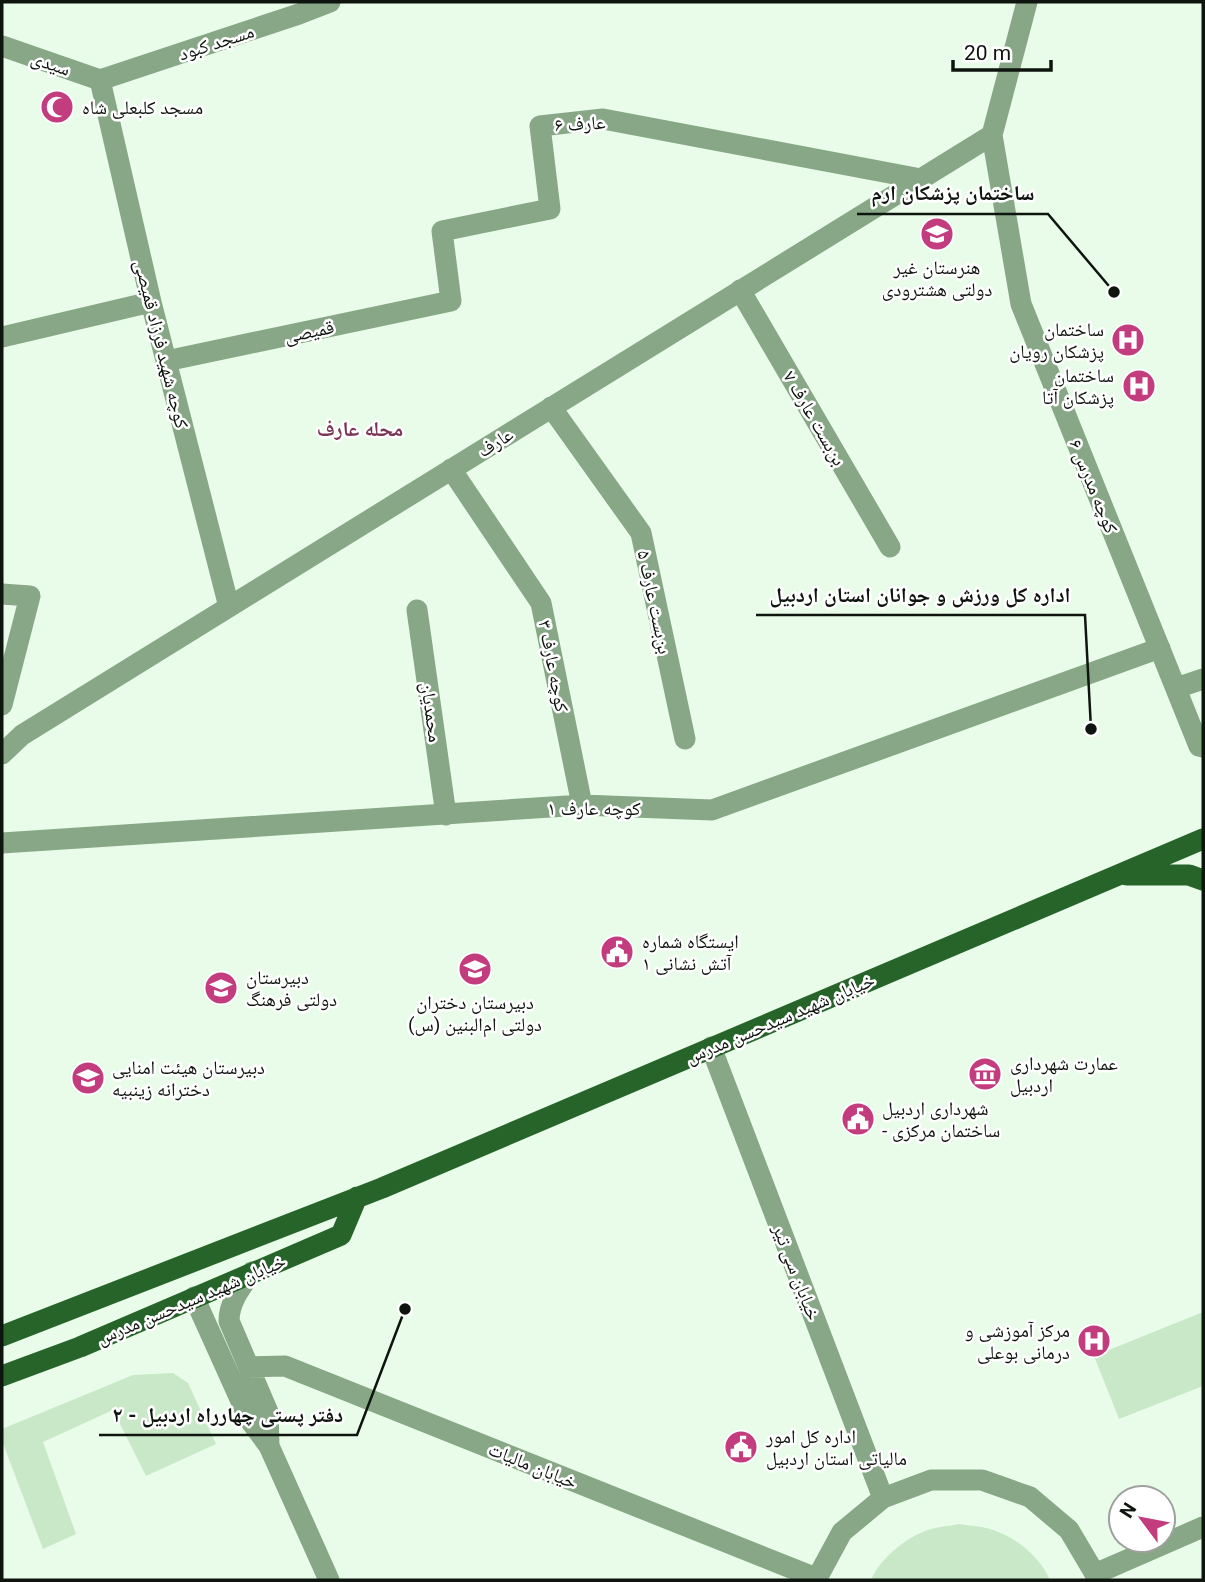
<svg xmlns="http://www.w3.org/2000/svg" width="1205" height="1582" font-family="Roboto,'Noto Naskh Arabic',sans-serif">
<style>
.green{fill:#c9e8c8}
.lines{fill:none;stroke-linecap:round;stroke-linejoin:round}
.minor{stroke:#87a786;stroke-width:21}
.major{stroke:#26642a;stroke-width:21}
.labels{text-anchor:middle;stroke-width:5;stroke-linejoin:round;paint-order:stroke}
.street-label{font-size:19px;fill:#0e140e;stroke:#fff}
.poi-label{font-size:19px;fill:#0e140e;stroke:#fff;text-anchor:start}
.neighbourhood-label{font-size:21px;font-weight:bold;fill:#7a3654;stroke:#fff}
.leader{fill:none;stroke:#0e140e;stroke-width:2.5}
.callout-dot{fill:#0e140e;stroke:#fff;stroke-width:2.5}
.callout-label{font-size:21px;text-anchor:middle;font-weight:bold;fill:#0e140e;stroke:#fff;stroke-width:5;stroke-linejoin:round;paint-order:stroke}
</style>
<rect width="100%" height="100%" fill="#e9fce9"/>
<path class="green" d="M1203,1312V1386L1119,1419L1094,1356Z
M173,1373L188,1383L216,1444L146,1476L113,1410L43,1442L76,1534L43,1549L2,1441V1429L133,1375Z
M959,1524C970,1526 983,1526 993,1530C1017,1538 1040,1557 1050,1580H871C880,1559 904,1539 925,1531C935,1527 949,1526 959,1524Z"/>
<g class="lines">
<path class="minor" d="M1027,2L992,135L1021,304L1199,746L1203,747
M2,46L100,80
M100,80L151,302L229,607
M100,80L299,14L330,2
M740,290L890,547
M2,337L151,302
M166,361L451,301L442,231L550,209L540,126L603,119L921,179
M551,407L641,533L685,739
M451,469L541,603L582,805
M2,594L30,596L2,705
M417,610L446,815
M1176,688L1203,679
M2,754L22,735L992,135
M2,843L582,805L712,810L1160,648
M711,1047L883,1498
M252,1272C241,1287 229,1302 229,1321L268,1412L269,1446
M194,1297L249,1419L269,1446L329,1580
M249,1367L285,1366L816,1578
M1095,1574L1203,1527
M816,1580L842,1532L883,1498L931,1480H982L1030,1497L1069,1530L1095,1574L1096,1580"/>
<path class="major" d="M1127,875H1189L1203,880
M2,1336L382,1188L1203,839
M2,1376L80,1347L341,1235L357,1197"/>
</g>
<defs>
<symbol id="mosque-disc" viewBox="-11 -11 22 22"><circle r="9.5" fill="#c33d7e" stroke="#fff"/><path d="M3.5-4.9A6 6 0 1 0 3.5 4.9A5 5 0 1 1 3.5-4.9Z" fill="#fff"/></symbol>
<symbol id="school-disc" viewBox="-11 -11 22 22"><circle r="9.5" fill="#c33d7e" stroke="#fff"/><path d="M0-5L7-2L0 1L-7-2ZM-4 1L0 2.5L4 1V4Q0 6-4 4Z" fill="#fff"/></symbol>
<symbol id="hospital-disc" viewBox="-11 -11 22 22"><circle r="9.5" fill="#c33d7e" stroke="#fff"/><path d="M-5-5h3v3.5h4V-5h3V5h-3V1.5h-4V5h-3Z" fill="#fff"/></symbol>
<symbol id="civic-disc" viewBox="-11 -11 22 22"><circle r="9.5" fill="#c33d7e" stroke="#fff"/><path d="M-.6-6.5H3V-4.5H.6V-3L4-1V1h2V6H-6V1h2V-1L-.6-3ZM-1.2 2.5V6h2.4V2.5Z" fill="#fff"/></symbol>
<symbol id="museum-disc" viewBox="-11 -11 22 22"><circle r="9.5" fill="#c33d7e" stroke="#fff"/><path d="M0-6L6-3V-2H-6V-3ZM-5-1h2V3h-2ZM-1-1h2V3h-2ZM3-1h2V3H3ZM-6 4H6V6H-6Z" fill="#fff"/></symbol>
</defs>
<g fill-rule="evenodd">
<use href="#mosque-disc" x="38" y="88" width="38" height="38"/>
<use href="#school-disc" x="918" y="215" width="38" height="38"/>
<use href="#hospital-disc" x="1109" y="321" width="38" height="38"/>
<use href="#hospital-disc" x="1120" y="367" width="38" height="38"/>
<use href="#civic-disc" x="598" y="933" width="38" height="38"/>
<use href="#school-disc" x="456" y="950" width="38" height="38"/>
<use href="#school-disc" x="202" y="969" width="38" height="38"/>
<use href="#museum-disc" x="966" y="1055" width="38" height="38"/>
<use href="#school-disc" x="69" y="1059" width="38" height="38"/>
<use href="#civic-disc" x="839" y="1100" width="38" height="38"/>
<use href="#hospital-disc" x="1075" y="1322" width="38" height="38"/>
<use href="#civic-disc" x="722" y="1428" width="38" height="38"/>
</g>
<g class="labels">
<g class="street-label">
<text transform="translate(216 42) rotate(-18)" y="7">مسجد کبود</text>
<text transform="translate(51 63) rotate(19)" y="7">سیدی</text>
<text transform="translate(580 123) rotate(-3)" y="7">عارف ۶</text>
<text transform="translate(309 331) rotate(-12)" y="7">قمیصی</text>
<text transform="translate(162 344) rotate(76)" y="7">کوچه شهید فرزاد قمیصی</text>
<text transform="translate(815 418) rotate(60)" y="7">بن‌بست عارف ۷</text>
<text transform="translate(495 442) rotate(-32)" y="7">عارف</text>
<text transform="translate(1094 486) rotate(68)" y="7">کوچه مدرس ۶</text>
<text transform="translate(655 602) rotate(78)" y="7">بن‌بست عارف ۵</text>
<text transform="translate(554 666) rotate(79)" y="7">کوچه عارف ۳</text>
<text transform="translate(432 712) rotate(82)" y="7">محمدیان</text>
<text x="594" y="815">کوچه عارف ۱</text>
<text transform="translate(780 1018) rotate(-23)" y="7">خیابان شهید سیدحسن مدرس</text>
<text transform="translate(797 1272) rotate(69)" y="7">خیابان سی تیر</text>
<text transform="translate(191 1299) rotate(-23)" y="7">خیابان شهید سیدحسن مدرس</text>
<text transform="translate(533 1465) rotate(22)" y="7">خیابان مالیات</text>
</g>
<g class="poi-label">
<text x="82" y="114">مسجد کلبعلی شاه</text>
<text x="937" y="274" text-anchor="middle">هنرستان غیر<tspan x="937" dy="22">دولتی هشترودی</tspan></text>
<text x="1104" y="336" text-anchor="end">ساختمان<tspan x="1104" dy="22">پزشکان رویان</tspan></text>
<text x="1114" y="382" text-anchor="end">ساختمان<tspan x="1114" dy="22">پزشکان آتا</tspan></text>
<text x="642" y="948">ایستگاه شماره<tspan x="642" dy="22">۱ آتش نشانی</tspan></text>
<text x="246" y="984">دبیرستان<tspan x="246" dy="22">دولتی فرهنگ</tspan></text>
<text x="475" y="1009" text-anchor="middle">دبیرستان دختران<tspan x="475" dy="22">دولتی ام‌البنین (س)</tspan></text>
<text x="1010" y="1070">عمارت شهرداری<tspan x="1010" dy="22">اردبیل</tspan></text>
<text x="112" y="1074">دبیرستان هیئت امنایی<tspan x="112" dy="22">دخترانه زینبیه</tspan></text>
<text x="882" y="1115">شهرداری اردبیل<tspan x="882" dy="22">- ساختمان مرکزی</tspan></text>
<text x="1070" y="1337" text-anchor="end">مرکز آموزشی و<tspan x="1070" dy="22">درمانی بوعلی</tspan></text>
<text x="766" y="1443">اداره کل امور<tspan x="766" dy="22">مالیاتی استان اردبیل</tspan></text>
</g>
<g class="neighbourhood-label">
<text x="360" y="436">محله عارف</text>
</g>
</g>
<path class="leader" d="M1114 292L1048 214H857M1091 729L1085 615H756M405 1309L357 1435H99"/>
<g class="callout-dot">
<circle cx="1114" cy="292" r="7"/>
<circle cx="1091" cy="729" r="7"/>
<circle cx="405" cy="1309" r="7"/>
</g>
<g class="callout-label">
<text x="953" y="200">ساختمان پزشکان ارم</text>
<text x="920" y="602">اداره کل ورزش و جوانان استان اردبیل</text>
<text x="228" y="1422">دفتر پستی چهارراه اردبیل - ۲</text>
</g>
<rect width="1205" height="1582" fill="none" stroke="#0e140e" stroke-width="7"/>
<g transform="translate(1142 1519) rotate(302)"><circle r="33" fill="#ffffff" stroke="#9fa19f" stroke-width="2"/>
<path d="M0-5L12 26L0 18L-12 26Z" fill="#c33d7e"/>
<text y="-10" font-size="19" font-weight="bold" text-anchor="middle" fill="#0e140e">N</text>
</g>
<path d="M953 60v10h98v-10" fill="none" stroke="#0e140e" stroke-width="3.5"/>
<text x="964" y="60" font-size="21" fill="#0e140e" stroke="#ffffff" stroke-width="5" paint-order="stroke">20 m</text>
</svg>
